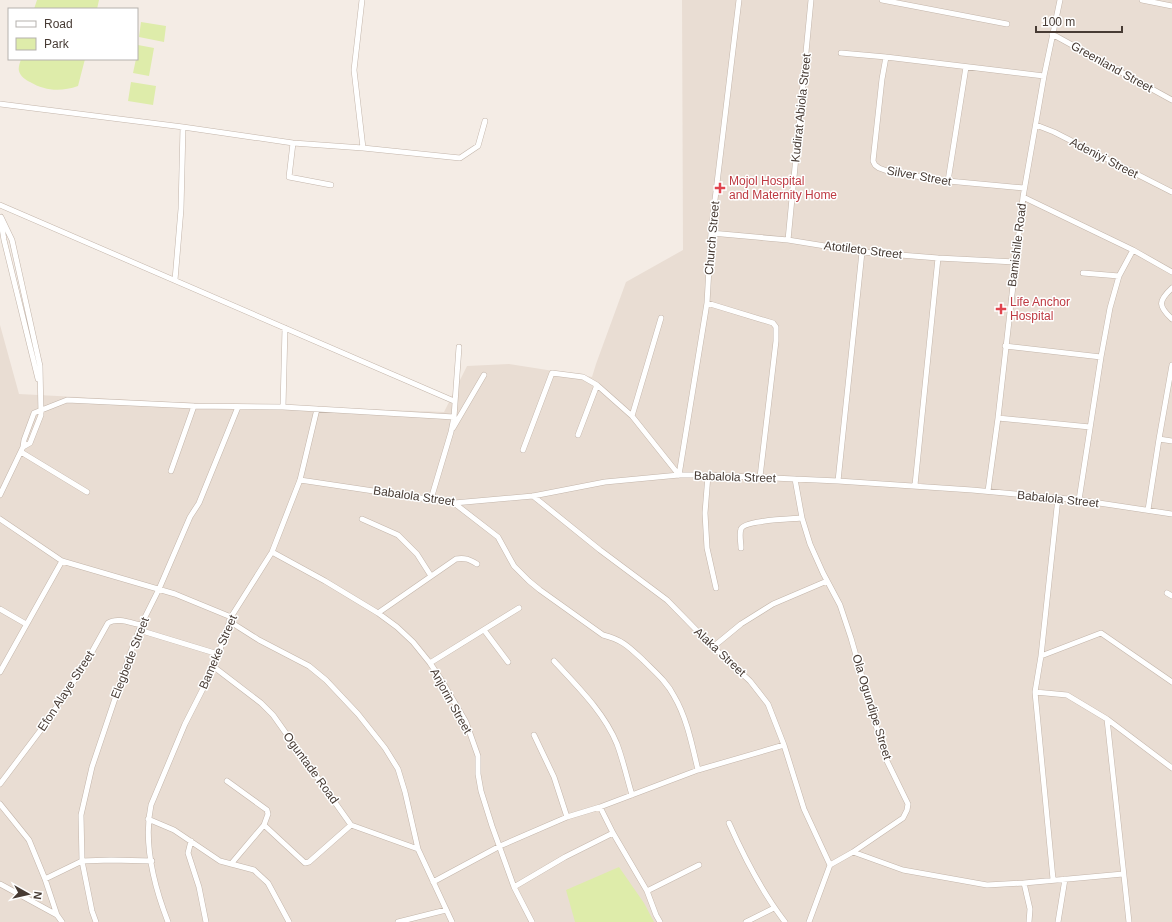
<svg xmlns="http://www.w3.org/2000/svg" width="1172" height="922" font-family="Helvetica,sans-serif">
<style>
.residential{fill:#e9ddd3}
.green{fill:#deecaa}
.lines{fill:none;stroke-linecap:round;stroke-linejoin:round}
.minor-casing{stroke:#c3b5aa;stroke-width:6}
.minor{stroke:#fff;stroke-width:5}
.health-dot{fill:#e0444e;stroke:#fff;stroke-width:1.5}
.labels{text-anchor:middle;stroke-width:3;stroke-linejoin:round;paint-order:stroke}
.street-label{font-size:12px;fill:#473b34;stroke:#fff}
.health-label{font-size:12px;fill:#be3a42;stroke:#fff;text-anchor:start}
</style>
<rect width="100%" height="100%" fill="#f4ece5"/>
<path class="residential" d="M682,0H1172V922H0V325L19,394L172,402L444,412L467,366L509,364L592,377L596,364L626,282L683,250Z"/>
<path class="green" d="M37,0H99L97,9H34Z
M141,22L166,26L164,42L139,37Z
M138,45L154,48L149,76L133,73L136,59H137Z
M21,59H85L78,86C61,92 45,91 30,82C26,80 20,76 19,71C18,67 20,63 21,59Z
M131,82L156,86L153,105L128,101Z
M619,867L644,903L654,922H575L566,890Z"/>
<g class="lines">
<defs>
<path id="minor" d="M362,0L354,70L363,148
M882,0L1007,24
M1142,0L1172,6
M1052,34L1172,100
M841,53L886,57L1044,76
M886,57L882,79L873,161L875,165L879,168L890,172L948,181L1024,188
M0,104L183,127L293,143L363,148L460,158L478,146L485,121
M1036,125L1054,132L1172,192
M293,143L289,177L331,185
M948,181L966,67
M1023,197L1133,250L1172,272
M0,205L454,401
M1,217L12,240L40,366L41,415L30,443L23,447
M1,222L4,240L38,379
M711,233L788,240L862,252L938,258L1015,262
M788,240L811,0
M1083,273L1119,276
M175,280L181,209L183,127
M1172,288C1158,301 1158,306 1172,319
M707,303L773,323L776,327V341L760,477
M1005,346L1101,357
M283,407L285,328
M632,416L661,318
M998,418L1090,427
M453,428L484,375
M578,435L597,385
M1159,439L1172,441
M523,450L552,373L583,377L597,385L632,416L679,475
M21,452L87,492
M171,471L194,406
M679,475L707,303L711,233L739,0
M708,475L705,513L707,548L716,588
M795,479L802,518L810,544L823,573L840,605L851,638L885,757L908,804L907,810L903,818L853,852L830,865L809,922
M300,480L454,503L533,496L605,482L679,475H708L838,481L972,490L1079,500L1172,514
M838,481L862,252
M915,485L938,258
M988,491L998,418L1023,197L1044,76L1060,0
M0,495L23,447L24,440L34,413L67,400L194,406L283,407L454,417
M533,496L600,550L667,600L713,647L750,681L768,704L784,745L804,809L830,865
M431,499L451,432L454,417L459,347
M1079,500L1101,357L1110,308L1119,276L1133,250
M454,503L498,537L514,566L529,581L540,590L603,635C623,640 629,647 644,661C655,672 667,682 674,696C687,718 692,745 698,770
M1148,510L1159,439L1172,365
M0,519L62,561L175,594L231,617
M362,519L398,535L417,554L431,576
M741,548C741,543 739,534 741,529C744,520 793,519 802,518
M272,552L325,581L378,613L397,627L413,642L430,663L442,681L466,722L478,756V774L481,791L492,826L514,887L532,922
M1167,593L1172,596
M0,609L26,624
M378,613L456,559C465,557 470,560 477,564
M229,621L259,640L309,666L326,680L358,714L385,748L398,769L405,792L418,849L452,922
M139,630L218,654
M484,630L508,662
M713,647L741,624L773,604L827,581
M1041,656L1101,633L1172,682
M554,661C577,686 604,712 617,744C623,760 627,778 632,795
M430,663L519,608
M214,667L261,703L273,715L351,825L418,849
M0,672L62,561
M1035,692L1067,695L1107,719L1172,768
M1107,719L1129,922
M534,735L554,777L567,817
M227,781L267,810L268,814L264,825L231,864
M0,784L43,727L84,666L108,623C117,617 131,623 141,625
M0,804L29,840L45,879L57,915L62,922
M600,807L613,833L647,891L656,915L660,922
M148,819L174,830L220,861L254,870L268,883L289,922
M729,823C744,857 762,892 785,922
M264,825L305,863L309,862L351,825
M191,841L188,853L199,887L206,922
M853,852L903,870L987,885L1024,883L1123,874
M45,879L82,861L111,860L152,861
M1053,879L1035,692L1041,656L1058,498
M433,882L500,846L567,817L600,807L698,770L784,745
M1024,883L1030,909L1029,922
M0,884L57,915
M514,887L565,857L613,833
M647,891L699,865
M96,922L92,911L82,861L81,815L92,767L130,654L141,625L159,589L190,517L199,503L238,407
M168,922C154,886 143,843 151,805L185,724L214,667L231,617L272,552L300,480L317,409
M398,922L446,910
M746,922L774,908
M1058,922L1065,879"/>
</defs>
<use href="#minor" class="minor-casing"/>
<use href="#minor" class="minor"/>
</g>
<g class="health-dot">
<path d="M718 182h4v4h4v4h-4v4h-4v-4h-4v-4h4z"/>
<path d="M999 303h4v4h4v4h-4v4h-4v-4h-4v-4h4z"/>
</g>
<g class="labels">
<g class="street-label">
<text transform="translate(1112 67) rotate(29)" y="4">Greenland Street</text>
<text transform="translate(801 108) rotate(-84)" y="4">Kudirat Abiola Street</text>
<text transform="translate(1104 158) rotate(27)" y="4">Adeniyi Street</text>
<text transform="translate(919 176) rotate(10)" y="4">Silver Street</text>
<text transform="translate(712 238) rotate(-85)" y="4">Church Street</text>
<text transform="translate(1017 245) rotate(-83)" y="4">Bamishile Road</text>
<text transform="translate(863 250) rotate(7)" y="4">Atotileto Street</text>
<text transform="translate(735 477) rotate(2)" y="4">Babalola Street</text>
<text transform="translate(414 496) rotate(8)" y="4">Babalola Street</text>
<text transform="translate(1058 499) rotate(6)" y="4">Babalola Street</text>
<text transform="translate(218 652) rotate(-67)" y="4">Bameke Street</text>
<text transform="translate(720 652) rotate(43)" y="4">Alaka Street</text>
<text transform="translate(130 658) rotate(-69)" y="4">Elegbede Street</text>
<text transform="translate(66 691) rotate(-57)" y="4">Efon Alaye Street</text>
<text transform="translate(451 701) rotate(61)" y="4">Anjorin Street</text>
<text transform="translate(872 707) rotate(73)" y="4">Ola Ogundipe Street</text>
<text transform="translate(311 768) rotate(54)" y="4">Oguntade Road</text>
</g>
<g class="health-label">
<text x="729" y="185">Mojol Hospital<tspan x="729" dy="14">and Maternity Home</tspan></text>
<text x="1010" y="306">Life Anchor<tspan x="1010" dy="14">Hospital</tspan></text>
</g>
</g>
<rect x="8" y="8" width="130" height="52" fill="#ffffff" stroke="#b5b1ae"/>
<rect x="16" y="21" width="20" height="6" fill="#ffffff" stroke="#b5b1ae"/>
<text x="44" y="28" font-size="12" fill="#473b34">Road</text>
<rect x="16" y="38" width="20" height="12" fill="#deecaa" stroke="#b5b1ae"/>
<text x="44" y="48" font-size="12" fill="#473b34">Park</text>
<g transform="translate(28 894) rotate(98)" stroke="#ffffff" stroke-width="3" paint-order="stroke">
<path d="M0-3L7 15L0 10L-7 15Z" fill="#473b34"/>
<text y="-6" font-size="11" font-weight="bold" text-anchor="middle" fill="#473b34">N</text>
</g>
<path d="M1036 26v6h86v-6" fill="none" stroke="#473b34" stroke-width="2"/>
<text x="1042" y="26" font-size="12" fill="#473b34" stroke="#ffffff" stroke-width="3" paint-order="stroke">100 m</text>
</svg>
